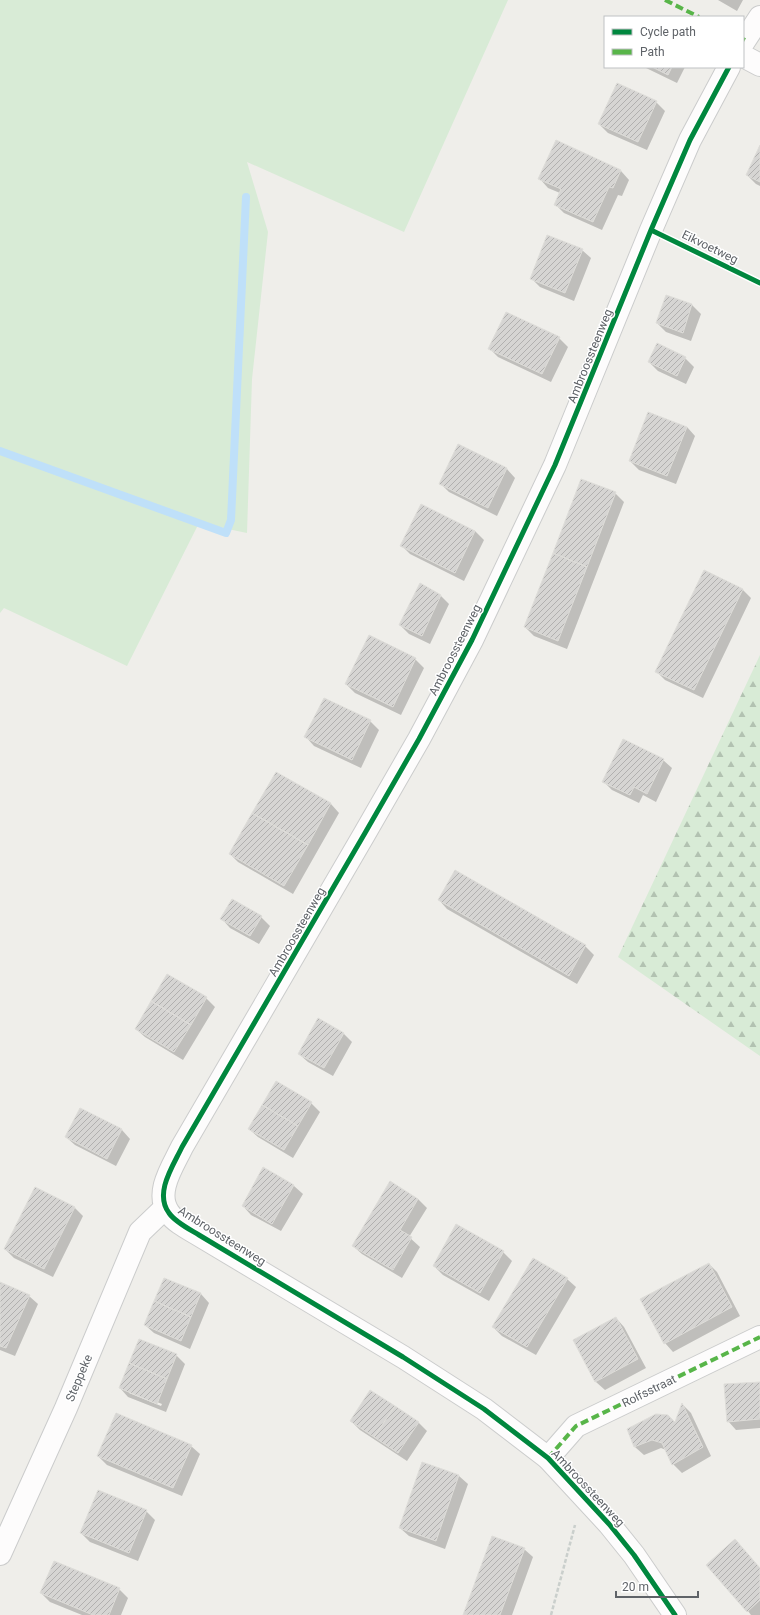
<svg xmlns="http://www.w3.org/2000/svg" width="760" height="1615" font-family="Roboto,sans-serif">
<style>
.green{fill:#d8ebd6}
.forest{fill:url(#forest-firs)}
.shadow{fill:#0003;fill-rule:evenodd}
.lines{fill:none;stroke-linecap:round;stroke-linejoin:round}
.stream{stroke:#bfe0f9;stroke-width:8}
.building{fill:url(#building-hatch);stroke:#deddd9}
.minor-casing{stroke:#cbcccc;stroke-width:24}
.tertiary-casing{stroke:#cbcccc;stroke-width:24}
.path{stroke:#cacfcc;stroke-width:2.5;stroke-dasharray:4 2;stroke-linecap:butt}
.minor{stroke:#fdfcfc;stroke-width:22}
.tertiary{stroke:#fdfcfc;stroke-width:22}
.quiet{stroke:#58b549;stroke-width:4;stroke-dasharray:8 4;stroke-linecap:butt}
.cycleway-casing{stroke:#fff;stroke-width:8}
.cycleway{stroke:#00873e;stroke-width:5}
.labels{text-anchor:middle;stroke-width:3;stroke-linejoin:round;paint-order:stroke}
.street-label{font-size:12px;fill:#5f6368;stroke:#fff}
</style>
<defs>
<pattern id="forest-firs" width="22" height="20" patternUnits="userSpaceOnUse"><rect width="22" height="20" fill="#d8ebd6"/><path d="M5 1l3.5 6h-7zM16 11l3.5 6h-7z" fill="#b2c2b1"/></pattern>
<pattern id="building-hatch" width="6" height="6" patternUnits="userSpaceOnUse"><rect width="6" height="6" fill="#d6d5d3"/><path d="M-1 1l2-2M0 6l6-6M5 7l2-2" fill="none" stroke="#b1b0af"/></pattern>
</defs>
<rect width="100%" height="100%" fill="#efeeea"/>
<path class="green" d="M0,0H508L404,232L247,162L268,232L252,379L247,533L199,523L127,666L4,608L0,613Z"/>
<path class="forest" d="M760,655V1056L618,957Z"/>
<path class="shadow" d="M718,0H743L737,11Z
M644,67H685L677,83Z
M656,102L665,111L647,150L608,133L599,124Z
M760,147V186L756,184L747,175Z
M621,171L629,180L622,196L618,195L602,230L564,213L555,204L560,193L548,188L540,179Z
M582,250L591,258L574,301L540,287L531,278Z
M666,296L692,305L701,314L691,341L666,332L657,323Z
M559,338L568,347L551,382L498,357L490,349Z
M685,358L694,367L686,384L658,371L649,362Z
M687,427L695,436L676,484L639,470L630,461Z
M458,446L507,469L515,478L497,516L449,492L440,483Z
M615,493L624,502L567,649L534,636L525,627Z
M421,505L475,531L484,540L464,581L410,554L402,546Z
M742,589L751,598L703,698L665,680L657,672Z
M441,596L449,604L430,644L409,634L400,625Z
M415,659L424,668L401,715L355,693L346,684Z
M370,721L379,730L361,768L314,746L306,737Z
M663,760L672,768L656,802L643,795L639,803L612,790L603,781Z
M276,773L331,804L339,813L293,894L238,862L230,854Z
M439,900L585,946L594,955L577,984L447,909Z
M261,917L270,926L259,944L230,928L222,919Z
M206,998L215,1007L183,1060L145,1037L136,1029Z
M319,1020L344,1034L352,1042L333,1076L308,1062L299,1054Z
M311,1103L320,1112L293,1158L258,1137L249,1129Z
M80,1109L122,1130L130,1139L116,1166L75,1145L66,1137Z
M264,1169L294,1186L303,1194L281,1231L251,1215L243,1206Z
M390,1183L418,1199L427,1208L409,1237L420,1247L402,1278L362,1254L353,1246Z
M74,1207L83,1216L53,1277L14,1258L5,1249Z
M457,1226L503,1252L512,1261L489,1301L443,1275L434,1266Z
M709,1264L717,1272L740,1316L673,1352L665,1343Z
M165,1279L201,1294L209,1303L190,1349L154,1333L145,1325Z
M567,1279L576,1287L536,1355L502,1336L493,1327Z
M0,1283L29,1296L38,1304L15,1356L0,1350Z
M616,1318L624,1327L646,1368L605,1390L596,1382L574,1340Z
M176,1355L185,1364L166,1412L128,1397L120,1388ZM129,1391L162,1404L161,1406L129,1393Z
M760,1383V1428L736,1430L728,1421Z
M683,1405L691,1413L711,1456L682,1473L673,1464L666,1450L661,1448L644,1455L635,1447L628,1430L676,1424Z
M351,1421L418,1422L427,1431L407,1461L360,1430Z
M191,1446L200,1454L182,1496L107,1465L98,1456Z
M423,1463L459,1476L468,1484L445,1549L409,1536L400,1528Z
M146,1511L155,1520L138,1561L90,1542L81,1533Z
M524,1549L533,1557L512,1615H464Z
M760,1568V1615H751L748,1611Z
M119,1589L128,1598L121,1615H82L50,1602L41,1593Z"/>
<g class="lines">
<path class="stream" d="M0,451L226,533L231,520L246,197"/>
</g>
<path class="building" d="M652,67H672L668,75Z
M617,83L657,101L638,142L598,124Z
M556,140L621,170L613,188L609,187L593,222L554,205L561,189L538,179Z
M760,145V182L746,175Z
M547,235L583,249L565,293L530,279Z
M666,295L692,304L683,333L656,323Z
M506,312L560,337L542,374L488,349Z
M657,343L686,357L677,376L648,362Z
M648,412L687,427L667,476L629,461Z
M458,444L507,468L488,508L439,484Z
M581,479L616,492L587,567L553,553Z
M421,504L475,531L455,573L400,546Z
M553,553L587,567L558,641L524,627Z
M704,570L743,589L694,690L655,672Z
M420,583L441,595L422,636L399,625Z
M369,635L416,658L393,707L345,684Z
M324,698L371,720L352,760L304,737Z
M623,739L664,759L647,794L634,787L630,795L602,782Z
M276,772L331,803L308,845L252,813Z
M252,813L308,845L284,886L229,854Z
M455,870L586,945L569,976L438,900Z
M232,899L262,916L250,936L220,919Z
M167,974L207,997L191,1025L151,1001Z
M151,1001L191,1025L174,1052L135,1029Z
M318,1018L344,1033L324,1068L298,1054Z
M276,1081L312,1102L298,1126L262,1105Z
M262,1105L298,1126L284,1150L248,1129Z
M80,1108L122,1129L107,1159L65,1137Z
M263,1167L294,1185L272,1224L242,1206Z
M390,1181L418,1199L400,1230L412,1237L393,1270L352,1246Z
M35,1187L75,1207L44,1269L4,1249Z
M456,1224L504,1251L480,1293L433,1266Z
M533,1258L568,1278L527,1347L492,1327Z
M709,1263L732,1307L664,1344L640,1299Z
M164,1278L201,1293L191,1317L154,1301Z
M0,1282L30,1295L6,1348L0,1346Z
M154,1301L191,1317L181,1341L144,1325Z
M616,1317L638,1359L595,1382L573,1340Z
M139,1339L177,1354L167,1379L129,1363Z
M129,1363L167,1379L157,1404L119,1388Z
M760,1382V1419L727,1422L724,1384Z
M370,1390L395,1406L374,1437L350,1421Z
M682,1403L703,1447L672,1465L662,1443L652,1440L634,1447L627,1429L656,1414L668,1415L675,1422Z
M395,1406L419,1422L398,1453L374,1437Z
M116,1413L192,1445L173,1488L97,1456Z
M422,1462L459,1475L436,1541L399,1528Z
M98,1490L147,1510L129,1553L80,1533Z
M492,1536L525,1548L500,1615H463Z
M735,1539L760,1568V1600L747,1612L706,1565Z
M54,1561L120,1588L109,1615H93L40,1593Z"/>
<g class="lines">
<defs>
<path id="minor" d="M743,56L760,65
M548,1458L576,1426L760,1337
M0,1554L66,1408L140,1232L165,1208"/>
<path id="tertiary" d="M743,43L760,17
M675,1615L634,1555L609,1524L548,1458L484,1409L403,1357L199,1235C189,1229 175,1222 169,1213C154,1193 173,1166 182,1147L365,833L419,739L472,640L555,465L651,230L690,140L729,67"/>
</defs>
<use href="#minor" class="minor-casing"/>
<use href="#tertiary" class="tertiary-casing"/>
<path class="path" d="M551,1615L575,1525"/>
<use href="#minor" class="minor"/>
<use href="#tertiary" class="tertiary"/>
<path class="quiet" d="M665,0L699,17
M743,39L745,40
M548,1458L576,1426L760,1337"/>
<defs>
<path id="cycleway" d="M651,230L760,283
M675,1615L634,1555L609,1524L548,1458L484,1409L403,1357L199,1235C189,1229 175,1222 169,1213C154,1193 173,1166 182,1147L365,833L419,739L472,640L555,465L651,230L690,140L729,67"/>
</defs>
<use href="#cycleway" class="cycleway-casing"/>
<use href="#cycleway" class="cycleway"/>
</g>
<g class="labels">
<g class="street-label">
<text transform="translate(710 247) rotate(26)" y="4">Eikvoetweg</text>
<text transform="translate(590 356) rotate(-68)" y="4">Ambroossteenweg</text>
<text transform="translate(455 650) rotate(-63)" y="4">Ambroossteenweg</text>
<text transform="translate(297 932) rotate(-60)" y="4">Ambroossteenweg</text>
<text transform="translate(222 1236) rotate(32)" y="4">Ambroossteenweg</text>
<text transform="translate(79 1378) rotate(-67)" y="4">Steppeke</text>
<text transform="translate(649 1391) rotate(-26)" y="4">Rolfsstraat</text>
<text transform="translate(588 1488) rotate(47)" y="4">Ambroossteenweg</text>
</g>
</g>
<rect x="604" y="16" width="140" height="52" fill="#ffffff" stroke="#bfc1c3"/>
<rect x="612" y="29" width="20" height="6" fill="#00873e" stroke="#bfc1c3"/>
<text x="640" y="36" font-size="12" fill="#5f6368">Cycle path</text>
<rect x="612" y="49" width="20" height="6" fill="#58b549" stroke="#bfc1c3"/>
<text x="640" y="56" font-size="12" fill="#5f6368">Path</text>
<path d="M616 1591v6h82v-6" fill="none" stroke="#5f6368" stroke-width="2"/>
<text x="622" y="1591" font-size="12" fill="#5f6368" stroke="#ffffff" stroke-width="3" paint-order="stroke">20 m</text>
</svg>
